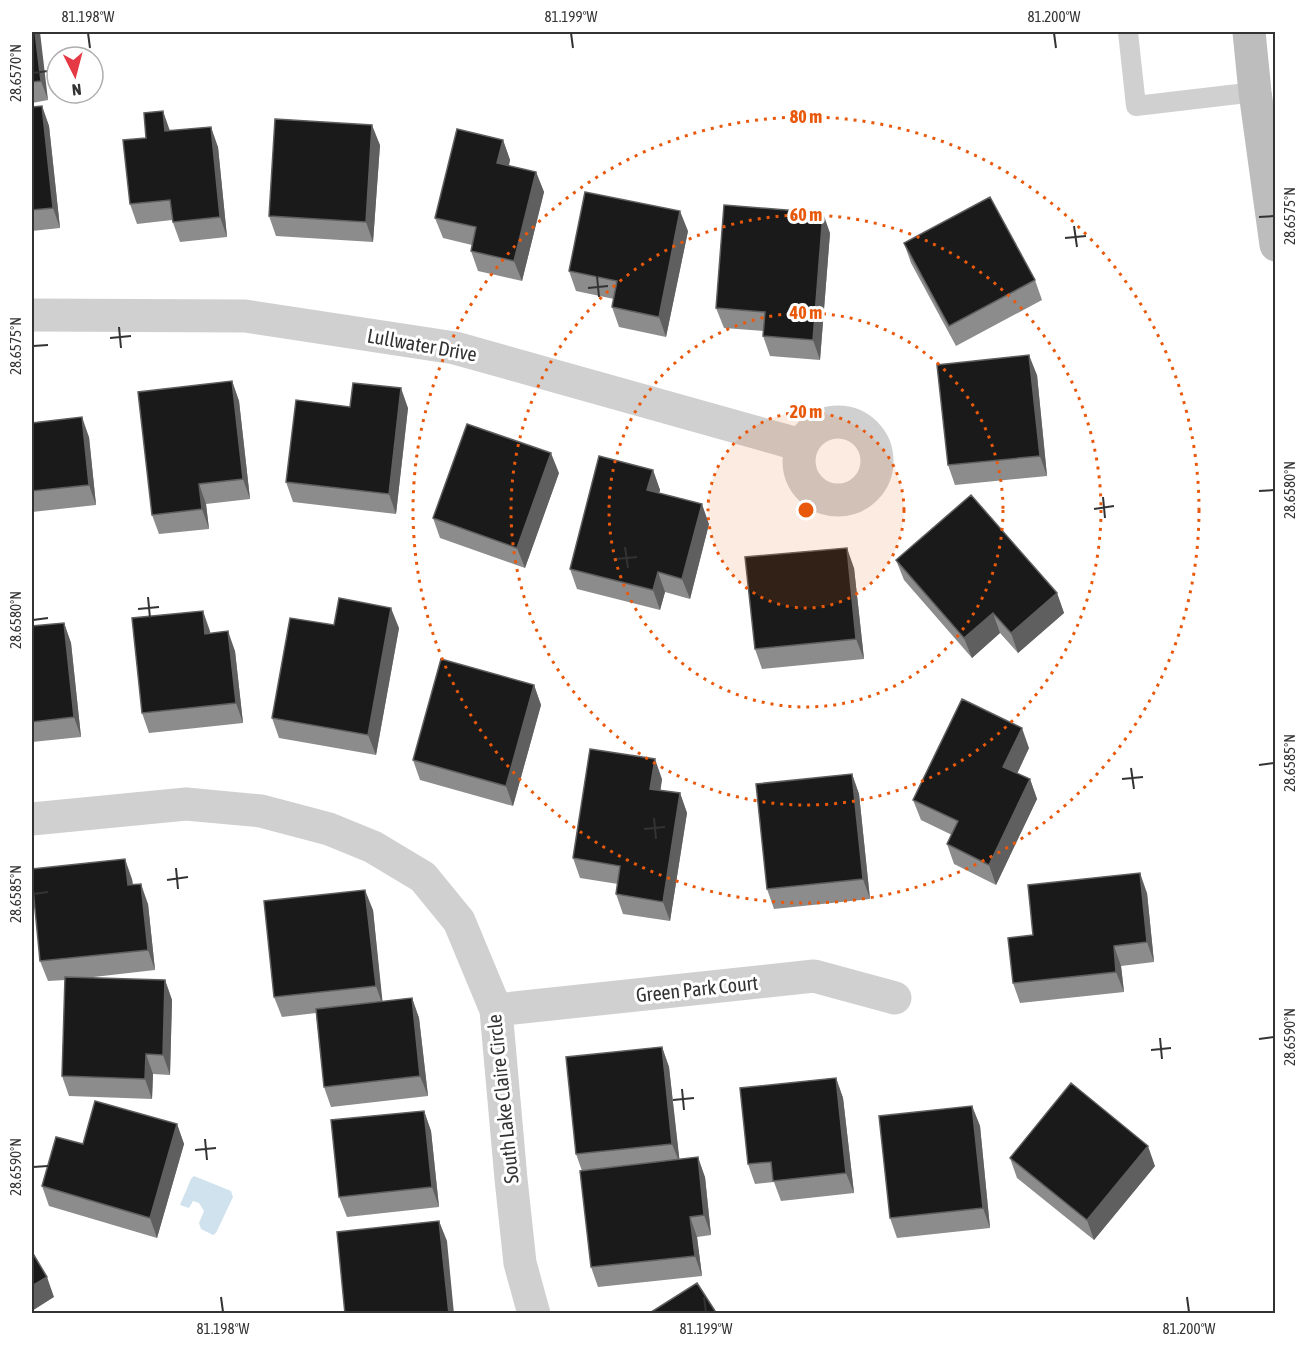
<svg xmlns="http://www.w3.org/2000/svg" width="1307" height="1345" font-family="'Asap Condensed',sans-serif">
<style>
.water{fill:#cfe2ee}
.lines{fill:none;stroke-linecap:round;stroke-linejoin:round}
.lane{stroke:#d0d0d0;stroke-width:20}
.street{stroke:#d0d0d0;stroke-width:33}
.secondary{stroke:#bdbdbd;stroke-width:33}
.wall{fill:#8c8c8c}
.shaded-wall{fill:#5f5f5f}
.building{fill:#1a1a1a;stroke:#5f5f5f;stroke-width:1.5}
.ticks{fill:none;stroke:#333;stroke-width:2}
.ring{fill:none;stroke:#e8590c;stroke-width:3;stroke-dasharray:3 6}
.labels{text-anchor:middle;stroke-width:6;stroke-linejoin:round;paint-order:stroke}
.street-label{font-size:20px;fill:#333;stroke:#fff}
.centre{fill:#e8590c;stroke:#fff;stroke-width:3}
.ring-label{font-size:18px;text-anchor:middle;font-weight:bold;fill:#e8590c;stroke:#fff;stroke-width:6;stroke-linejoin:round;paint-order:stroke}
.neatline{fill:none;stroke:#333;stroke-width:2}
.ticks-label{font-size:15px;text-anchor:middle;fill:#333}
</style>
<rect width="100%" height="100%" fill="#fff"/>
<path class="water" d="M194,1176L231,1191L233,1197L216,1233L213,1235L201,1229L199,1223L204,1211L199,1203L193,1201L189,1208L180,1205L191,1179Z"/>
<g class="lines">
<path class="lane" d="M1128,32L1136,106L1255,92"/>
<path class="street" d="M32,315L245,316L455,348L801,445
M799 461a39 39 0 1 1 78 0a39 39 0 1 1-78 0Z
M32,819L186,804L261,811L329,829L373,847L423,877L459,921L496,1010L511,1179L520,1263L534,1314
M496,1010L814,976L895,998"/>
<path class="secondary" d="M1249,32L1255,92L1276,245"/>
</g>
<path class="wall" d="M32,32L48,100L32,103Z
M42,106L49,126L60,228L32,231V107Z
M170,130L218,147L227,237L180,242L172,220L137,224L130,204L146,138Z
M503,140L510,160L509,166L536,172L544,192L522,281L478,271L471,251L472,245L443,238L435,218Z
M380,145L373,242L276,236L269,216Z
M688,231L666,337L619,327L612,307L614,299L576,291L569,271Z
M830,233L820,360L770,356L763,336L764,331L724,328L716,308Z
M904,243L1035,280L1042,300L956,346L911,263Z
M1037,375L1047,476L955,485L948,465Z
M232,381L239,401L250,499L206,504L209,529L159,534L152,515Z
M350,407L408,408L396,514L293,502L286,482Z
M32,423L89,437L96,505L32,512Z
M653,470L660,490L659,493L709,524L690,599L665,592L660,610L577,589L570,569Z
M559,473L525,568L440,538L433,518Z
M896,560L1057,593L1064,613L1018,653L1000,633L972,658L904,580Z
M854,568L864,659L762,669L755,649Z
M64,623L71,643L81,737L32,742V626Z
M399,628L376,755L279,738L272,718Z
M210,631V633L235,651L243,723L149,733L142,713Z
M534,685L541,705L513,806L420,780L413,760Z
M1029,748L1017,773L1030,779L1037,799L996,885L954,864L947,844L952,835L921,820L913,800Z
M852,774L859,794L870,899L774,909L767,889Z
M662,779L660,790L680,793L687,813L670,921L623,914L616,894L618,884L580,878L573,858Z
M132,879L133,885L148,904L155,970L85,978L165,980L172,1000L170,1075L153,1074L152,1099L69,1096L62,1076L65,980L48,981L40,961Z
M1147,893L1154,962L1121,966L1124,992L1020,1003L1013,983L1033,935Z
M373,910L382,1002L412,998L419,1018L428,1096L331,1107L324,1087L316,1013L282,1017L274,997Z
M662,1047L669,1067L679,1159L705,1177L711,1235L697,1237L702,1276L598,1287L591,1267L582,1171L576,1154Z
M836,1078L843,1098L854,1193L781,1201L774,1182L755,1184L748,1164Z
M972,1106L980,1126L990,1228L897,1238L890,1218Z
M424,1111L431,1131L439,1207L347,1217L339,1197Z
M177,1124L184,1144L157,1238L49,1206L42,1186L83,1144Z
M1010,1158L1155,1166L1094,1240L1017,1178Z"/>
<path class="shaded-wall" d="M35,32H40L48,100L41,81Z
M42,106L49,126L60,228L53,208Z
M163,111L170,131H165Z
M372,125L380,145L373,242L366,222Z
M211,127L218,147L227,237L220,217Z
M503,140L510,160L504,183L497,163Z
M536,172L544,192L522,281L514,261Z
M680,211L688,231L666,337L659,317Z
M823,213L830,233L820,360L813,340Z
M1029,355L1037,375L1047,476L1040,456Z
M232,381L239,401L250,499L243,479Z
M401,388L408,408L396,514L389,494Z
M82,417L89,437L96,505L89,485Z
M551,453L559,473L525,568L517,548Z
M653,470L660,490L654,510L647,490Z
M199,484L206,504L209,529L202,509Z
M702,504L709,524L690,599L682,579Z
M847,548L854,568L864,659L856,639Z
M658,572L665,592L660,610L653,590Z
M1057,593L1064,613L1018,653L1011,633Z
M391,608L399,628L376,755L368,735Z
M203,611L210,631L213,654L205,634Z
M993,613L1000,633L972,658L964,638Z
M64,623L71,643L81,737L74,717Z
M228,631L235,651L243,723L236,703Z
M534,685L541,705L513,806L506,786Z
M1022,728L1029,748L1011,787L1003,767Z
M655,759L662,779L658,809L650,789Z
M852,774L859,794L870,899L863,879Z
M1030,779L1037,799L996,885L989,865Z
M680,793L687,813L670,921L663,902Z
M125,859L132,879L135,905L128,885Z
M1140,873L1147,893L1154,962L1147,942Z
M141,884L148,904L155,970L148,950Z
M365,890L373,910L383,1006L376,986Z
M1114,946L1121,966L1124,992L1116,972Z
M165,980L172,1000L170,1075L163,1055Z
M412,998L419,1018L428,1096L420,1076Z
M662,1047L669,1067L680,1164L672,1144Z
M146,1054L153,1074L152,1099L145,1079Z
M836,1078L843,1098L854,1193L846,1173Z
M972,1106L980,1126L990,1228L983,1208Z
M424,1111L431,1131L439,1207L432,1187Z
M177,1124L184,1144L157,1238L150,1218Z
M1148,1146L1155,1166L1094,1240L1087,1220Z
M698,1157L705,1177L711,1235L704,1215Z
M690,1217L697,1237L702,1276L695,1256Z
M439,1221L447,1241L454,1314H449Z
M47,1277L54,1297L32,1311V1286Z"/>
<path class="building" d="M32,32H35L41,81L32,82Z
M42,106L53,208L32,210V107Z
M163,111L165,131L211,127L220,217L173,222L170,200L130,204L123,140L146,138L144,113Z
M275,119L372,125L366,222L269,216Z
M457,129L503,140L497,163L536,172L514,261L471,251L476,227L435,218Z
M585,192L680,211L659,317L612,307L617,281L569,271Z
M990,197L1035,280L949,326L904,243Z
M724,205L823,213L813,340L763,336L765,312L716,308Z
M1029,355L1040,456L948,465L937,365Z
M232,381L243,479L199,484L202,509L152,515L138,392Z
M353,383L401,388L389,494L286,482L296,400L350,407Z
M82,417L89,485L32,491V423Z
M467,424L551,453L517,548L433,518Z
M599,456L653,470L647,490L702,504L682,579L658,572L653,590L570,569Z
M971,495L1057,593L1011,633L993,613L964,638L896,560Z
M847,548L856,639L755,649L745,557Z
M339,598L391,608L368,735L272,718L290,618L334,625Z
M203,611L205,634L228,631L236,703L142,713L132,618Z
M64,623L74,717L32,722V626Z
M441,659L534,685L506,786L413,760Z
M962,699L1022,728L1003,767L1030,779L989,865L947,844L958,821L913,800Z
M590,749L655,759L650,789L680,793L663,902L616,894L620,866L573,858Z
M852,774L863,879L767,889L756,784Z
M125,859L128,885L141,884L148,950L40,961L32,878V869Z
M1140,873L1147,942L1114,946L1116,972L1013,983L1008,938L1033,935L1028,885Z
M365,890L376,986L274,997L264,901Z
M65,977L165,980L163,1055L146,1054L145,1079L62,1076Z
M412,998L420,1076L324,1087L316,1009Z
M662,1047L672,1144L576,1154L566,1057Z
M836,1078L846,1173L773,1181L771,1162L748,1164L740,1088Z
M1071,1083L1148,1146L1087,1220L1010,1158Z
M95,1101L177,1124L150,1218L42,1186L56,1137L83,1144Z
M972,1106L983,1208L890,1218L879,1116Z
M424,1111L432,1187L339,1197L331,1120Z
M698,1157L704,1215L690,1217L695,1256L591,1267L580,1171Z
M439,1221L449,1314H345L337,1232Z
M32,1252L47,1277L32,1286Z
M697,1283L717,1314H648Z"/>
<path class="ticks" d="M88,33L90,48M571,33L573,48M1054,33L1056,48M33,73L48,71M1259,217L1274,216M1074,226L1077,247M1065,238L1086,236M597,276L599,297M588,288L608,286M119,327L121,348M110,338L131,336M33,346L48,345M1259,491L1274,490M1103,497L1105,518M1094,509L1114,506M625,547L628,568M616,559L637,557M148,597L150,618M138,609L159,607M33,620L48,618M1259,765L1274,763M1131,768L1134,789M1122,779L1143,777M654,818L656,839M644,829L665,827M176,868L178,889M167,880L188,877M33,894L48,892M1160,1038L1162,1059M1259,1039L1274,1037M1151,1050L1171,1048M682,1089L684,1110M673,1100L694,1098M205,1139L207,1160M195,1150L216,1148M33,1167L48,1166M221,1297L223,1312M704,1297L706,1312M1187,1297L1189,1312"/>
<circle cx="806" cy="510" r="98" fill="#e8590c" fill-opacity=".12"/>
<g class="ring">
<circle cx="806" cy="510" r="98"/>
<circle cx="806" cy="510" r="197"/>
<circle cx="806" cy="510" r="295"/>
<circle cx="806" cy="510" r="393"/>
</g>
<g class="labels">
<g class="street-label">
<text transform="translate(422 345) rotate(10)" y="7">Lullwater Drive</text>
<text transform="translate(697 989) rotate(-6)" y="7">Green Park Court</text>
<text transform="translate(503 1099) rotate(-96)" y="7">South Lake Claire Circle</text>
</g>
</g>
<circle cx="806" cy="510" r="9" class="centre"/>
<g class="ring-label">
<text x="806" y="123">80 m</text>
<text x="806" y="221">60 m</text>
<text x="806" y="319">40 m</text>
<text x="806" y="418">20 m</text>
</g>
<rect width="1307" height="1345" fill="none" stroke="#ffffff" stroke-width="66"/>
<g transform="translate(75 75) rotate(174)"><circle r="28" fill="#ffffff" stroke="#adadad" stroke-width="1.5"/>
<path d="M0-4.5L10 22L0 15L-10 22Z" fill="#e63946"/>
<text y="-9" font-size="16" font-weight="bold" text-anchor="middle" fill="#333333">N</text>
</g>
<rect x="33" y="33" width="1241" height="1279" class="neatline"/>
<g class="ticks-label">
<text x="88" y="22">81.198°W</text>
<text x="571" y="22">81.199°W</text>
<text x="1054" y="22">81.200°W</text>
<text transform="translate(16 73) rotate(-90)" y="5">28.6570°N</text>
<text transform="translate(1290 216) rotate(-90)" y="5">28.6575°N</text>
<text transform="translate(16 346) rotate(-90)" y="5">28.6575°N</text>
<text transform="translate(1290 490) rotate(-90)" y="5">28.6580°N</text>
<text transform="translate(16 620) rotate(-90)" y="5">28.6580°N</text>
<text transform="translate(1290 763) rotate(-90)" y="5">28.6585°N</text>
<text transform="translate(16 894) rotate(-90)" y="5">28.6585°N</text>
<text transform="translate(1290 1037) rotate(-90)" y="5">28.6590°N</text>
<text transform="translate(16 1167) rotate(-90)" y="5">28.6590°N</text>
<text x="223" y="1334">81.198°W</text>
<text x="706" y="1334">81.199°W</text>
<text x="1189" y="1334">81.200°W</text>
</g>
</svg>
